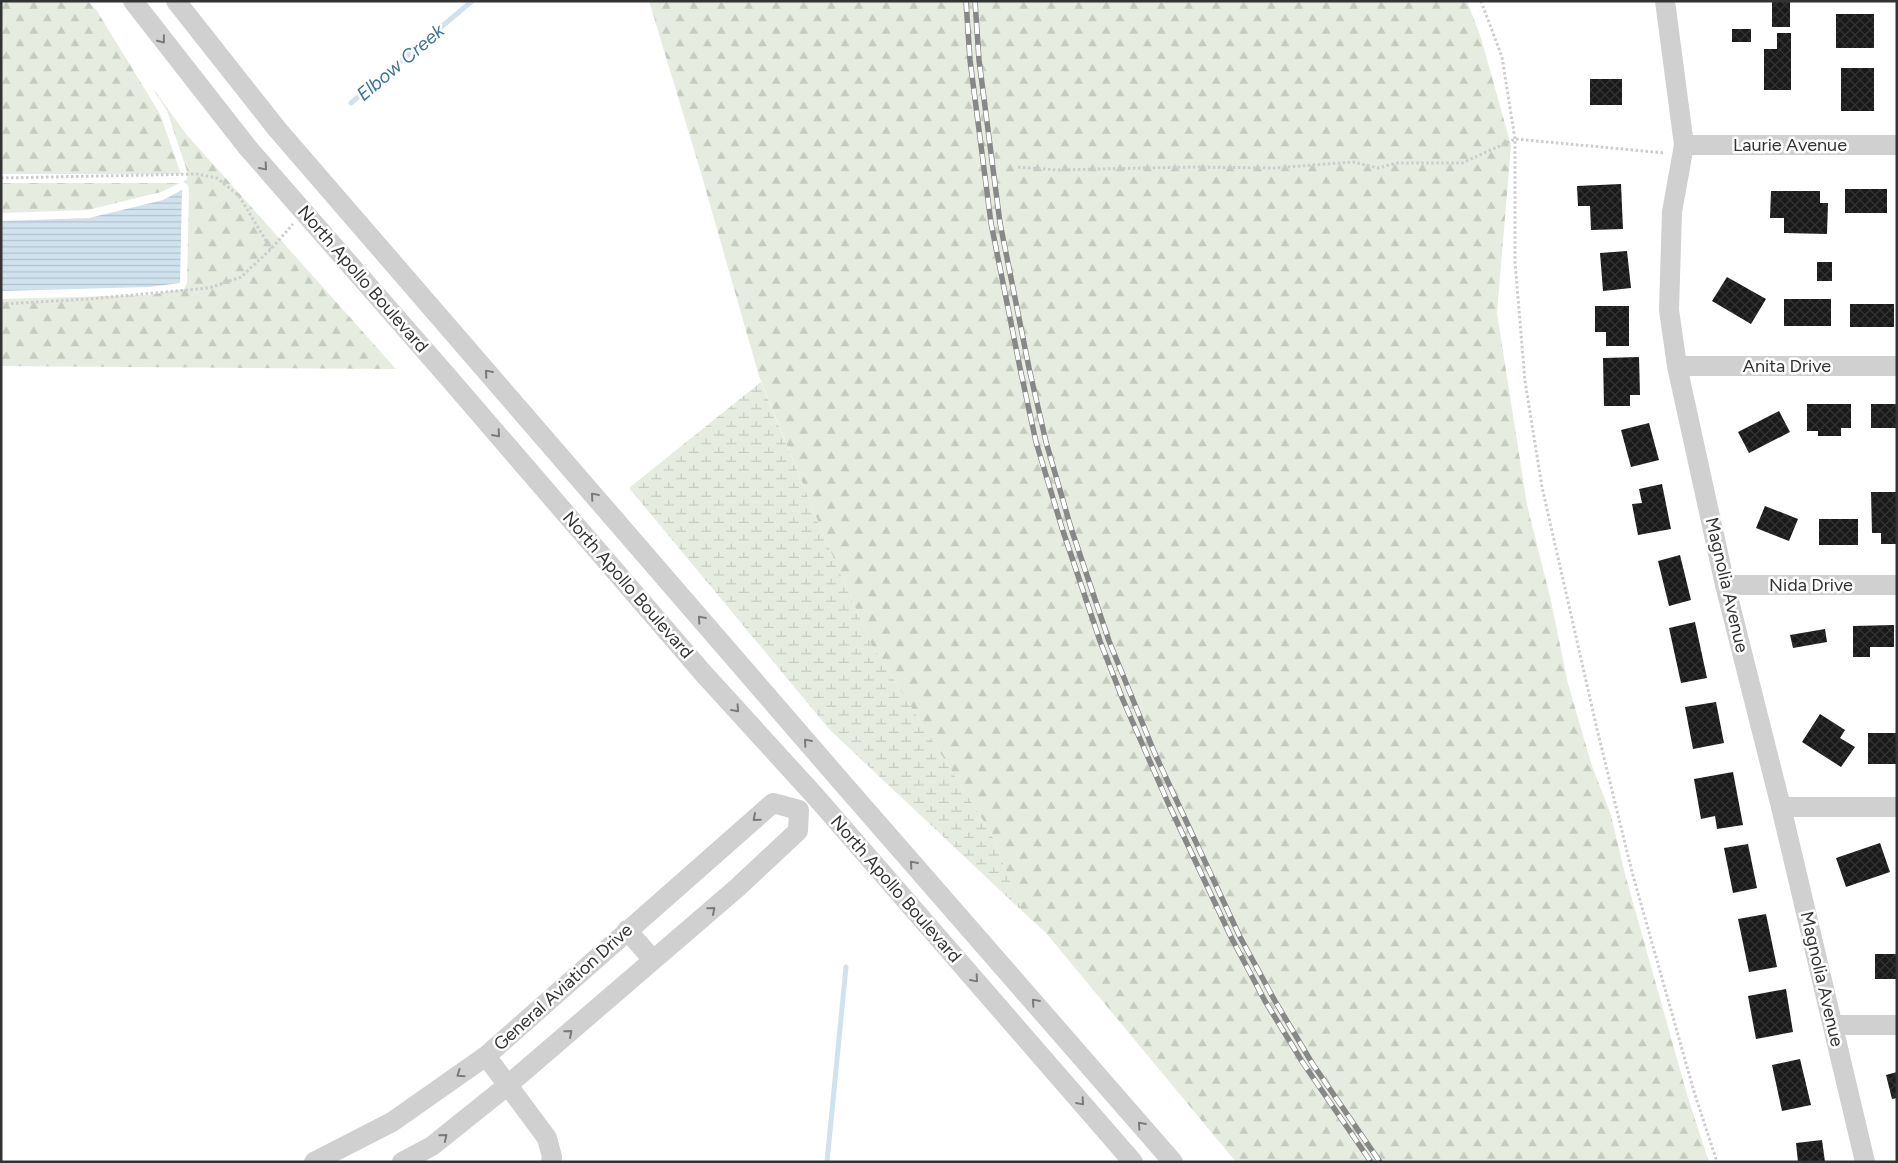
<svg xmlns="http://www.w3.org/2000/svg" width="1898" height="1163" font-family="Figtree,sans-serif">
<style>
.forest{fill:url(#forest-firs)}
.wetland{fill:url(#wetland-marsh)}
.water{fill:url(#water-rules)}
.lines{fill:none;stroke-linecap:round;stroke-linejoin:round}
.stream{stroke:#cfe2ee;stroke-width:5}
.building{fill:url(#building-cross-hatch)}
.path{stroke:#cdcdcd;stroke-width:3;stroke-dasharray:2.5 2.5;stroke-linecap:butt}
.minor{stroke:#d0d0d0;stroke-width:20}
.rail-casing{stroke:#888;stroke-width:5.5}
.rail{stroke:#fff;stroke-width:4;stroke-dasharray:11;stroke-linecap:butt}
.oneway{stroke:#7a7a7a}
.labels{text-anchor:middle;stroke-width:5;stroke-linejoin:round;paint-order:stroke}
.street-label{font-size:18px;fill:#333;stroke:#fff}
.water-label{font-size:19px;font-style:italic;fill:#3f7597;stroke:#fff}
</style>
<defs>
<pattern id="forest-firs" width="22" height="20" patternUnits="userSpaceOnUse" patternTransform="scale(1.25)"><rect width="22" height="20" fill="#e6ecdf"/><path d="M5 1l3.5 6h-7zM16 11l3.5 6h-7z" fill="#c6cbc0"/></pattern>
<pattern id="wetland-marsh" width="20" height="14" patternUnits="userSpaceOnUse" patternTransform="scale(1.25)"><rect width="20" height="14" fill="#e6ecdf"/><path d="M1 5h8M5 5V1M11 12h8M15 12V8" fill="none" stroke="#c6cbc0"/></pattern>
<pattern id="water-rules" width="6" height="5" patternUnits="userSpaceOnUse" patternTransform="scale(1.25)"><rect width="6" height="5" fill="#cfe2ee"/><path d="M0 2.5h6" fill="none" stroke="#b2c2cd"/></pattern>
<pattern id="building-cross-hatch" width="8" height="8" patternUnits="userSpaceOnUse" patternTransform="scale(1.25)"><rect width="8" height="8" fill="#1a1a1a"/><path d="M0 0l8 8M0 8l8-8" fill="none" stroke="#333"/></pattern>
</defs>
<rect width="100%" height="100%" fill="#fff"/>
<path class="forest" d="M1,1H88L97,11L160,114L181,174H1Z
M649,1H1467L1481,38L1511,145L1497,313L1527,505L1551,601L1568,684L1592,766L1611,815L1625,874L1688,1098L1709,1162H1236L1046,933L1022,911L991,833L871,644L823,534L759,376L701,173Z
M152,87L186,134L396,369L1,366V299L149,295L184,289L187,283L189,190L188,185L183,182L187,179L188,174L167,111Z
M1,183H180L161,192L88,210L1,213Z"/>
<path class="wetland" d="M761,382L823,534L871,644L991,833L1022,911L830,730L629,488Z"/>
<path class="water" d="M182,190L180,283L149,287L1,291V221L89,218L163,200Z"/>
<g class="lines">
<path class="stream" d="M351,103L472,1
M827,1162L846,967"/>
</g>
<path class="building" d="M1772,1H1790V27H1772Z
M1836,14H1874V48H1836Z
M1732,29H1751V42H1732Z
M1777,33H1791V90H1764V49H1777Z
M1841,68H1874V111H1841Z
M1590,79H1622V105H1590Z
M1621,184L1623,229L1591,230L1590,206H1578L1577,186Z
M1845,189H1887V213H1845Z
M1771,191H1820V203H1828L1827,234L1784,233V218H1770Z
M1627,251L1631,288L1603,291L1600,253Z
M1817,262H1832V281H1817Z
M1727,277L1766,299L1751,324L1712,301Z
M1784,299H1831V326H1784Z
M1850,304H1894V327H1850Z
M1595,306H1629V346H1606V332H1595Z
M1639,357L1640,395H1630V406H1604L1603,358Z
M1807,404H1851V428H1841V436H1818V431H1807Z
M1871,404H1897V428H1871Z
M1779,411L1790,432L1749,453L1738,432Z
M1649,423L1659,460L1631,467L1621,430Z
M1662,484L1671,529L1638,535L1632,504L1642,503L1639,489Z
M1871,492H1897V544H1881V533H1872Z
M1765,506L1798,519L1789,541L1756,528Z
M1819,519H1858V545H1819Z
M1680,555L1691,600L1669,606L1658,561Z
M1695,622L1707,678L1681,683L1669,628Z
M1894,625V647H1870V657H1853V626Z
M1825,629L1827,642L1793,648L1790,635Z
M1716,702L1724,743L1693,749L1685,707Z
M1820,714L1845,730L1840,738L1855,747L1841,767L1802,742Z
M1868,733H1897V764H1868Z
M1733,772L1743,825L1717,829L1715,816L1701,819L1694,779Z
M1880,843L1890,872L1846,887L1836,858Z
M1748,844L1757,888L1733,893L1724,848Z
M1766,914L1777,967L1749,972L1738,919Z
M1875,954H1897V979H1875Z
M1786,989L1793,1032L1756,1039L1748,996Z
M1800,1059L1811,1105L1782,1111L1772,1065Z
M1897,1072V1098L1892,1099L1886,1075Z
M1822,1140L1825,1162H1798L1796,1143Z"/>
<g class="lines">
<path class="path" d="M1481,1L1502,57L1515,139V262L1525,381L1542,487L1597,729L1632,872L1695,1095L1717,1162
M1018,167L1057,170L1191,167L1274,168L1353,162L1378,168L1397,163H1462L1515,139L1665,153
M1,178L197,174L217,178L239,196L271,249
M1,304L89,299L209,288L241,277L271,249L293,224"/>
<path class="minor" d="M133,1L248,148L448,377L703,673L816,797L1133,1162
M176,1L277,129L839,779L1173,1162
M1665,1L1684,145L1672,212L1669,310L1677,366L1725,585L1781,807L1865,1162
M1684,145H1897
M1677,366H1897
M1725,585H1897
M1781,807H1897
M627,930L653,960
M1833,1025H1897
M486,1056L547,1138L552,1157L551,1162
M314,1162L392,1122L486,1056L773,803L799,810
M402,1162L432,1146L508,1085L737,888L798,831L799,810"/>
<defs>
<path id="rail" d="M966,1L970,60L991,223L1020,368L1036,442L1062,528L1100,641L1123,700L1169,805L1231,937L1265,1001L1303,1063L1371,1162
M975,1L979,60L1000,223L1029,368L1046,442L1071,528L1109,641L1155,754L1240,937L1275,1001L1312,1063L1380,1162"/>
</defs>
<use href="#rail" class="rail-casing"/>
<use href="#rail" class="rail"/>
</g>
<defs><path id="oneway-chevron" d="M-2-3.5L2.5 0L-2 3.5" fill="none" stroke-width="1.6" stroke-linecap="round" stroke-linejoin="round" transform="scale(1.25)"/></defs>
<g class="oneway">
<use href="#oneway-chevron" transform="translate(162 40) rotate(52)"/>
<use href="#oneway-chevron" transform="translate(264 167) rotate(49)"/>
<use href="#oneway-chevron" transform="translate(488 373) rotate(-131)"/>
<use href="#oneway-chevron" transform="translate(497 434) rotate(49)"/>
<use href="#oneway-chevron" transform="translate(594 496) rotate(-131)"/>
<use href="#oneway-chevron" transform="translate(701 619) rotate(-131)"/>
<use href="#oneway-chevron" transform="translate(736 709) rotate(48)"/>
<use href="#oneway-chevron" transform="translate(807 742) rotate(-131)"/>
<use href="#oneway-chevron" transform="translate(756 818) rotate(139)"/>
<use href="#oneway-chevron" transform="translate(913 864) rotate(-131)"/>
<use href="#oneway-chevron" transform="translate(712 910) rotate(-41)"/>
<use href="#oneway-chevron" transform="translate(975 979) rotate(49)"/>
<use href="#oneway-chevron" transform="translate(1035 1002) rotate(-131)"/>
<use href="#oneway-chevron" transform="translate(569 1033) rotate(-41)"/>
<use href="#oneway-chevron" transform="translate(460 1074) rotate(145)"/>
<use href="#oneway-chevron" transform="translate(1081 1102) rotate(49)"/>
<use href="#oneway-chevron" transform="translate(1141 1125) rotate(-131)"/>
<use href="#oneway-chevron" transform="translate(444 1137) rotate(-39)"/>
</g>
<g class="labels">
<g class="street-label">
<text x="1790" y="151">Laurie Avenue</text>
<text transform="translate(363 279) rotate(49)" y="6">North Apollo Boulevard</text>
<text x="1787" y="372">Anita Drive</text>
<text transform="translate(628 585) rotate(49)" y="6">North Apollo Boulevard</text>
<text transform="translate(1727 585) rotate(77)" y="6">Magnolia Avenue</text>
<text x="1811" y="591">Nida Drive</text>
<text transform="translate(896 889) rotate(49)" y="6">North Apollo Boulevard</text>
<text transform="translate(1822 979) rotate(77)" y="6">Magnolia Avenue</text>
<text transform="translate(563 987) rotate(-42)" y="6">General Aviation Drive</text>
</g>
<g class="water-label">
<text transform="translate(400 62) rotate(-40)" y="7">Elbow Creek</text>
</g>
</g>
<rect width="1898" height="1163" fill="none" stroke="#333333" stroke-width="5"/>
</svg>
